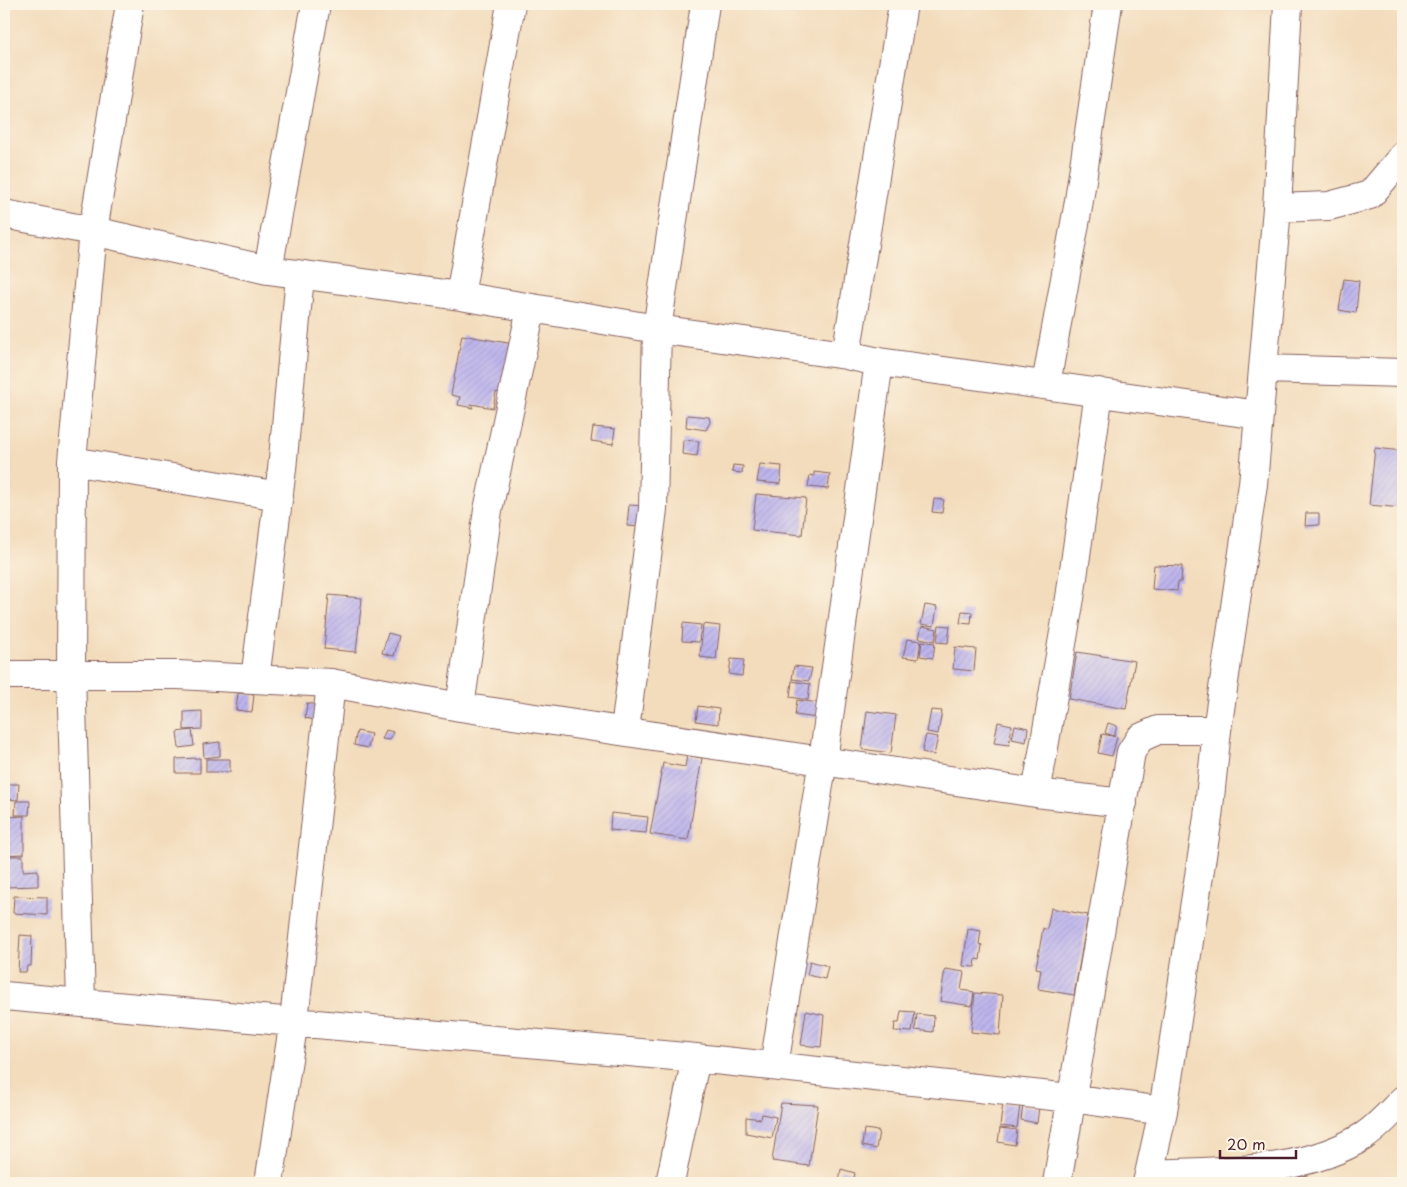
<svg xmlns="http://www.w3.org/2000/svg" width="1407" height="1187" font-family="'Playpen Sans',sans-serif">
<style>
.building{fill:url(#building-hatch)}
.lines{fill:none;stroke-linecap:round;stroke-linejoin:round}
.minor-casing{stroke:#85615e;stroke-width:30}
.minor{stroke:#fff;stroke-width:28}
</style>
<defs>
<pattern id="building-hatch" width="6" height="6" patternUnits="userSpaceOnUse" patternTransform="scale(1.25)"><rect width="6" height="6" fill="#bdb5ed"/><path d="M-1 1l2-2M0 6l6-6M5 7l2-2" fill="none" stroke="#a49bcb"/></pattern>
</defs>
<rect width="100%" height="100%" fill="#fcf5e5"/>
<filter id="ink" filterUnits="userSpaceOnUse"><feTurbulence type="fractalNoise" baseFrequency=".02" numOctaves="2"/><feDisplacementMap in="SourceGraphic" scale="10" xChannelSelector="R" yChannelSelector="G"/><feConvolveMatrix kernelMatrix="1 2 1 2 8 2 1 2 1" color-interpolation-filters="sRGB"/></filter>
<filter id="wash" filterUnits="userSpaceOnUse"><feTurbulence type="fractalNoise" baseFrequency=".0096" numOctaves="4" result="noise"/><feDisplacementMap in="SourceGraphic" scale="20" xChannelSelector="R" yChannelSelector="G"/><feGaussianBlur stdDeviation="1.12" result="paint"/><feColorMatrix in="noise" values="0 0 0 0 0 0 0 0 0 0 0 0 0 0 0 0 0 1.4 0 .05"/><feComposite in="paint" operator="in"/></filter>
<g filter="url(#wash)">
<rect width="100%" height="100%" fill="#f3dcbc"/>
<g id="blocks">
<path class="building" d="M1344,279L1359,281L1356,313L1339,310Z
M462,335L519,345L502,393L496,392L493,408L471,404L473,408L458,405L460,397L451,395Z
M687,415L709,417L710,422L706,430L686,427Z
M593,427L615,429L613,444L591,441Z
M683,440L699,441L697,456L682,454Z
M1375,448L1403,451V508L1369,505Z
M760,464L782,466L780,484L757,482Z
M733,465L743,466L742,473L732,472Z
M814,472L830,474L828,489L808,487L810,475L814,476Z
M756,494L806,498L802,535L752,530Z
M934,499L944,500L942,513L932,512Z
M629,505L644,506L642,527L627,526Z
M1306,513H1319V525L1305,526Z
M1154,565L1182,566L1181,582H1178L1177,591L1152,589Z
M329,595L362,598L356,652L324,649Z
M925,605L937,607L934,626L921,624Z
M962,611L972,612L971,624L960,623Z
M683,623L701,625L699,642L682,641Z
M703,624L720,626L716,659L700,657Z
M939,625L950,626L948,643L937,642Z
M922,626L937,629L935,641L919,638Z
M388,633L399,636L394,656L382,653Z
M907,639L921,641L918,659L903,657Z
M922,641L935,643L933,658L920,656Z
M955,647L976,649L974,671L953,669Z
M1077,652L1135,661L1126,709L1069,699Z
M731,659L744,660L742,676L729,674Z
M794,666L812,668L809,681L792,679Z
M792,681L810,684L808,700L790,697Z
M238,693L254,695L252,712L236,710Z
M797,700L819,703L817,718L795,715Z
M307,703L323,706L320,721L305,718Z
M698,706L719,709L718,724L696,721Z
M931,710L942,711L938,734L927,732Z
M202,711V729L184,730V712Z
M867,711L896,715L891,753L862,749Z
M998,722L1012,725L1009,745L994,743Z
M1108,723L1117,726L1114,736L1105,733Z
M1015,725L1028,728L1026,742L1012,739Z
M192,730L194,746L179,748L177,732Z
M386,730L393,732L390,740L382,739Z
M357,731L371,734L368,748L354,745Z
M1102,734L1117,737L1112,756L1098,753Z
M926,735L938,737L934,755L922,752Z
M220,742V756L204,758L203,744Z
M687,755L702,758L688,840L650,834L663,763L685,767Z
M200,758V773H176V759Z
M206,759H230V772H206Z
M5,784H19L18,800L4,799Z
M16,801H30L29,815H15Z
M611,813L648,817L646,833L610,830Z
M24,816V854L4,855V817Z
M4,856H23V871L38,870V886L4,887Z
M14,896L47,897V915L13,913Z
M1051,908L1088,915L1074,995L1038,989L1041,969L1036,968L1043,928L1047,930Z
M968,929L981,931L979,944L982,945L980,960L976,959L975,967L963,966Z
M20,935L32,936L31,966H27L26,972H18Z
M810,961L828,966L825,979L807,975Z
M945,969L964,972L961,990L974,992L972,1006L940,1001Z
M975,993L1003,995L1000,1035L971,1032Z
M806,1011L824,1015L821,1047L801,1045Z
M901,1011L915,1012L912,1032L894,1031L895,1023H899Z
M917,1014L934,1016L933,1032L915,1030Z
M781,1103L818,1105L809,1166L772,1161Z
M1003,1103L1020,1105L1017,1128L1000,1126Z
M1023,1105L1039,1107L1037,1123L1021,1120Z
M762,1114L776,1117L772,1138L746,1133V1117L761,1119Z
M1000,1128L1017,1130L1015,1145L998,1142Z
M864,1129L879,1131L876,1149L862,1146Z
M841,1169L855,1173L853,1183H839Z"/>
</g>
</g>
<g filter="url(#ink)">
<use href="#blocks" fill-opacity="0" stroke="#85615e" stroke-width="1"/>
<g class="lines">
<defs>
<path id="minor" d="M1277,208L1329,206L1370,195L1403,156
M4,214L93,231L268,270L460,296L657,329L846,355L879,362L1259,415
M268,270L316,4
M460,296L511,4
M846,355L903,4
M1263,369L1403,373
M1046,384L1078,207L1108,4
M72,461L279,496
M4,675H178L331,683L460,707L1036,793L1123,803
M255,679L282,469L300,276
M460,707L488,510L531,309
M625,730L653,509L657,329L705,4
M1036,793L1070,598L1099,392
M4,996L696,1058L1071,1098L1163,1111
M81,1001L71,674L72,461L93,231L130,4
M774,1066L823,760L879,362
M1149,1174C1221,1170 1300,1176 1364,1136C1378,1127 1391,1112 1403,1100
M269,1183L294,1020L331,683
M670,1183L696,1058
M1057,1183L1131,752L1140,738L1158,730H1217
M1147,1183L1163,1111L1208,817L1217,730L1253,484L1277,208L1288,4"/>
</defs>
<use href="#minor" class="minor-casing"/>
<use href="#minor" class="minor"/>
</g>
</g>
<rect width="1407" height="1187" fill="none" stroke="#fcf5e5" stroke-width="20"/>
<path d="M1220 1150v8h76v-8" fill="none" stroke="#4a1f2b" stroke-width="2.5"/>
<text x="1227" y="1150" font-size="15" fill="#4a1f2b" stroke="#fcf5e5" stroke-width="4" paint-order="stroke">20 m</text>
</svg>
